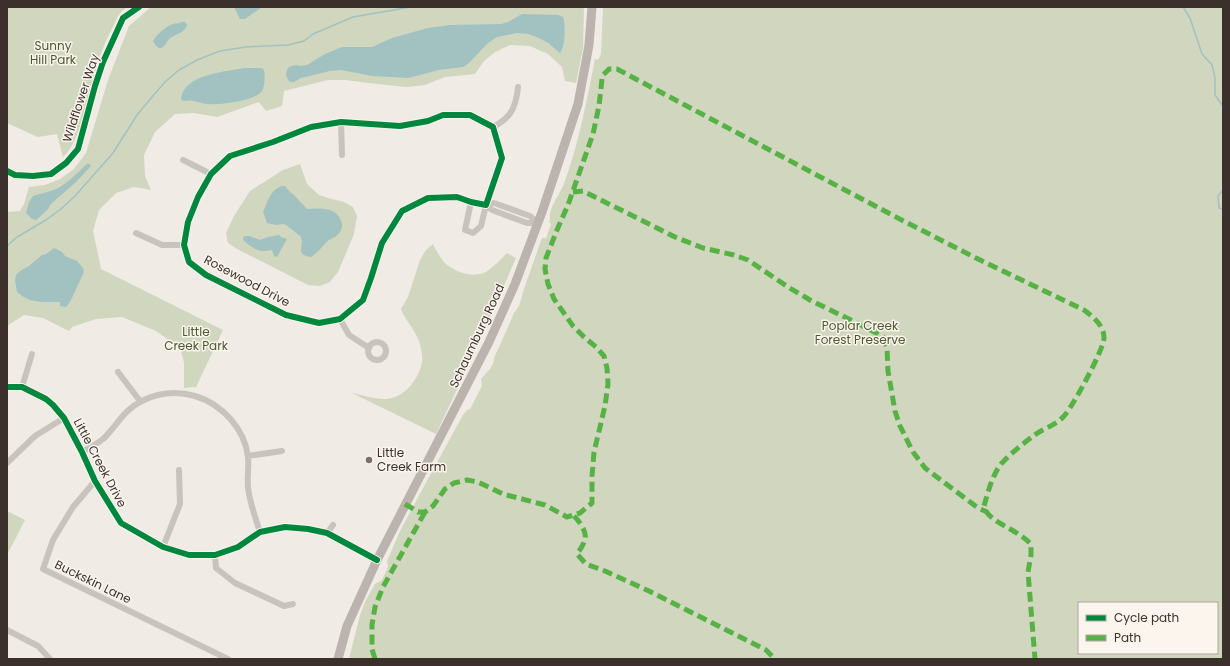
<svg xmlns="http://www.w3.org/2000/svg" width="1230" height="666" font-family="Poppins,sans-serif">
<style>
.green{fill:#d1d6bf;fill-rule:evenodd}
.water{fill:#a1c2c1}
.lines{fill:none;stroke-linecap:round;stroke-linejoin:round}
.stream{stroke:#a1c2c1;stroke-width:1.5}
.minor{stroke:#c9c3be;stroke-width:6}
.secondary{stroke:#bab3ae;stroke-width:9}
.quiet{stroke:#57b246;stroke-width:5;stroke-dasharray:10 5;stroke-linecap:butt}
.cycleway-casing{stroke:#fbf5ee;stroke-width:8}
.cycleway{stroke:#00873e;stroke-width:6}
.poi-dot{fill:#7a716c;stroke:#fbf5ee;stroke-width:1.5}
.labels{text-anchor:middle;stroke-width:3;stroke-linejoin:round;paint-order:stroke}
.park-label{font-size:12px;fill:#4a5a2e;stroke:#fbf5ee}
.street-label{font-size:12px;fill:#3b302b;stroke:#fbf5ee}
.poi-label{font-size:12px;fill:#3b302b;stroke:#fbf5ee;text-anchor:start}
</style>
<rect width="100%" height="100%" fill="#f0ebe5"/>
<path class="green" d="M7,7H128L123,10L118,16C111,31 103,46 98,62C89,87 82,141 63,157L57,134L38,137L7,123Z
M151,7H584L583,48L576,83L565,81L562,67L548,54L530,46L510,45L495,52L484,61L475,74L445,77L425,85L406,87L369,83L345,80H328L284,91L282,106L266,111L259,102L217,117L194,113L175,114L155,132L144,155L145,176L151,190L134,187L116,193L99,210L93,231L101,269L223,330L196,387L184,388V362L180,348L156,331L122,317L96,319L72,327L69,331L43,318L24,315L7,326V212L20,211L24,204L29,187L45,185L60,179L74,169L86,153L108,80L129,26Z
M603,7H1223V659H349L360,615L366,600L375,584L382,580L388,567L387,561L400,531L429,477L463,415L467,410L470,409L482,386L481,379C486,373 494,367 494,358L508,327L514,313L519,306L525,286L542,238H546L551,224L549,222L550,221C548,209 557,199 561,190C564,185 565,180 567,175C580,138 587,98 595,59L598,60L601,54ZM1079,603H1217V653H1079Z
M300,164L307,184L319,195L328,198L344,202L353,207L357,216L354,234L338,272L330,282L320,286L308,285L237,249L228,243L226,233L234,216L250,191L283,170Z
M433,244C437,252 441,260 447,265C458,273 473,278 486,272C494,267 500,260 507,253L516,258L478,345L436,434L352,393C362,395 374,399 385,399C404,399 419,379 422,362C423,357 421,349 420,344C416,330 406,322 401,309L408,297L420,260L426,250Z
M7,511L25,520L7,555Z"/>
<path class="water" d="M234,7H262L245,19H240Z
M522,14L558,15L563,17C566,25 565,47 560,53L548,43L539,38L528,34L517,33L497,37L488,43L468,64L463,67L439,70L408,78L372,76L341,70L330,71L301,78L294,82H290L288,80L286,75L287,70L289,67L295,65L301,66L307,65L325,54L342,47H372L392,38L428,28L450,25L501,24L508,22Z
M182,22H185L187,25C185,33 175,34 169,39C166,42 165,48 160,48C157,48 155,44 153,41C156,35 166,26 173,24C176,23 178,24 182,22Z
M244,68H262L264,70C265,75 265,86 262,91C255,101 220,105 208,104C199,103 193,99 183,101L181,99C184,74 224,72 244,68Z
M87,164H90L91,166L76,182L51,204L47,210L36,220L32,219L26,213L29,202L33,196C42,193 51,192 60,187C70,181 78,172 87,164Z
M282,186H285L291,193L293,194L307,209C319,208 337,207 341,221C343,225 342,230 339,233C337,237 332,238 329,240C323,245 319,252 311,257C293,255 306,244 300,236L286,225L284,224L276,225L267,223L263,212C268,201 270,190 282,186Z
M279,235L281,237L287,239L277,257L274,256L272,250C270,250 268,251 265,251C257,252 249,245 243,240V238L245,236H250L260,240L268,237Z
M54,248L62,252L65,256L77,261L83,268L84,272L70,302L66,307L60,306V302H40L30,300L22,296L17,292L15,280L16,275L20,271L29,266L42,255L46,254Z"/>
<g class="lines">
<path class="stream" d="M1183,7L1190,18L1202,54L1212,65L1215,78V95L1223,106
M1223,190L1218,196L1219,208L1223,209
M7,246L17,237L46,220L61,209L75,196L113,153L137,115L152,97L166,81L179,70L197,60L220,51L246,47L288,45L304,41L313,34L353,17L411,7"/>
<path class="minor" d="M443,115H470L493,127L502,158L486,205L471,202L457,197L428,198L402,211L382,243L371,278L363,300L340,319L319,323L286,315L206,275L189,262L184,245L188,222L198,197L211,174L230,156L273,142L311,127L341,122L400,126L428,121Z
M341,122L342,155
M493,127C511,118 516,107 518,87
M183,160L211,174
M7,171L15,175L33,176L51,174L66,163L78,149L95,86L103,62L123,18L139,7
M471,202L465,230L473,233L481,226L486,205
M486,205L494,203L530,216L538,223
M486,205L492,210L527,223H538
M136,233L162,245H184
M340,319L349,335L369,348
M368 351a9 9 0 1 1 18 0a9 9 0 1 1-18 0Z
M118,372L140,401
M7,387H22L46,399L53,405L64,418L82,452L95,481L121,523L163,547L189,555H215L238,547L260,532L285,527L308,529L327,533L377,560
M22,387L32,354
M82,452C89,448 97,444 103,439C117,426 123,410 142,401C158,393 177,391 195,396C222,404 245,429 248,457C249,467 247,477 248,488C250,503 255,517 260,532
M248,456L282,451
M7,463L35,436L64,418
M95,481L73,507L53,540L43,569L228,659
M327,533L333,525
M163,547L180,504L179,470
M215,555L216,568L235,583L284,606L293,604
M7,630L38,646L50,659"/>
<path class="secondary" d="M338,659L347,626L377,560L489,342L515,284L542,212L578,104L589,45L592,7"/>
<path class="quiet" d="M573,192L583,191L675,237L703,248L734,255L748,260L788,287L810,300L867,328L883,337L887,348L888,371L895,411L900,426L913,452L925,468L978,508L987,512
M405,504L418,512H425L433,506L445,489L454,483L467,480L478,482L503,494L545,505L567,517L580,513L592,503V476L594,452L605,406L608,384L607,368L604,356L596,347L584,337L573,326L554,299L548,284L545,269L546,258L557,230L568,205L593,134L599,106L602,79L603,75L609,69H617L894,216L976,258L1084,310C1093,317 1104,325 1104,338C1104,349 1072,408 1064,416C1056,425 1045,428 1036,434C1024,443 1011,453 1001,464C992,476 988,492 984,506C986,519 1009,527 1018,534C1023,537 1027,540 1031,544V555L1028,572L1035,659
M574,516C579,521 587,531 585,539C584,544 580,550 577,554L586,564L605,571L649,591L766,650L775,659
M375,659L372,649V625L375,607L383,587L425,512"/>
<defs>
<path id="cycleway" d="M443,115H470L493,127L502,158L486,205L471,202L457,197L428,198L402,211L382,243L371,278L363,300L340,319L319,323L286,315L206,275L189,262L184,245L188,222L198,197L211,174L230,156L273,142L311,127L341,122L400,126L428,121Z
M7,171L15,175L33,176L51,174L66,163L78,149L95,86L103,62L123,18L139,7
M7,387H22L46,399L53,405L64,418L82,452L95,481L121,523L163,547L189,555H215L238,547L260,532L285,527L308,529L327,533L377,560"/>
</defs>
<use href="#cycleway" class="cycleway-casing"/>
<use href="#cycleway" class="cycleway"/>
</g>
<circle class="poi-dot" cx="369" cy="460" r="4"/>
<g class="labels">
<g class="park-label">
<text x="53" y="50">Sunny<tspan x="53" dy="14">Hill Park</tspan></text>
<text x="860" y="330">Poplar Creek<tspan x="860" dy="14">Forest Preserve</tspan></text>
<text x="196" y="336">Little<tspan x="196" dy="14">Creek Park</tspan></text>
</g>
<g class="street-label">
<text transform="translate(81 98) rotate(-72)" y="4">Wildflower Way</text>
<text transform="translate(247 281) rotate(28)" y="4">Rosewood Drive</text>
<text transform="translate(477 336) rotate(-65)" y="4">Schaumburg Road</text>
<text transform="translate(100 463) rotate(62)" y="4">Little Creek Drive</text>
<text transform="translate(93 582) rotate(26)" y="4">Buckskin Lane</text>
</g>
<g class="poi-label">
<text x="377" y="457">Little<tspan x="377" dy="14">Creek Farm</tspan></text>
</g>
</g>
<rect width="1230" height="666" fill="none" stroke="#3b302b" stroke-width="16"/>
<rect x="1078" y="602" width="140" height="52" fill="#fbf5ee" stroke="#aea6a0"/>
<rect x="1086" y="615" width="20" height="6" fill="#00873e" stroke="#aea6a0"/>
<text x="1114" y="622" font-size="12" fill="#3b302b">Cycle path</text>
<rect x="1086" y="635" width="20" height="6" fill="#57b246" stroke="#aea6a0"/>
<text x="1114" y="642" font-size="12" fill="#3b302b">Path</text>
</svg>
